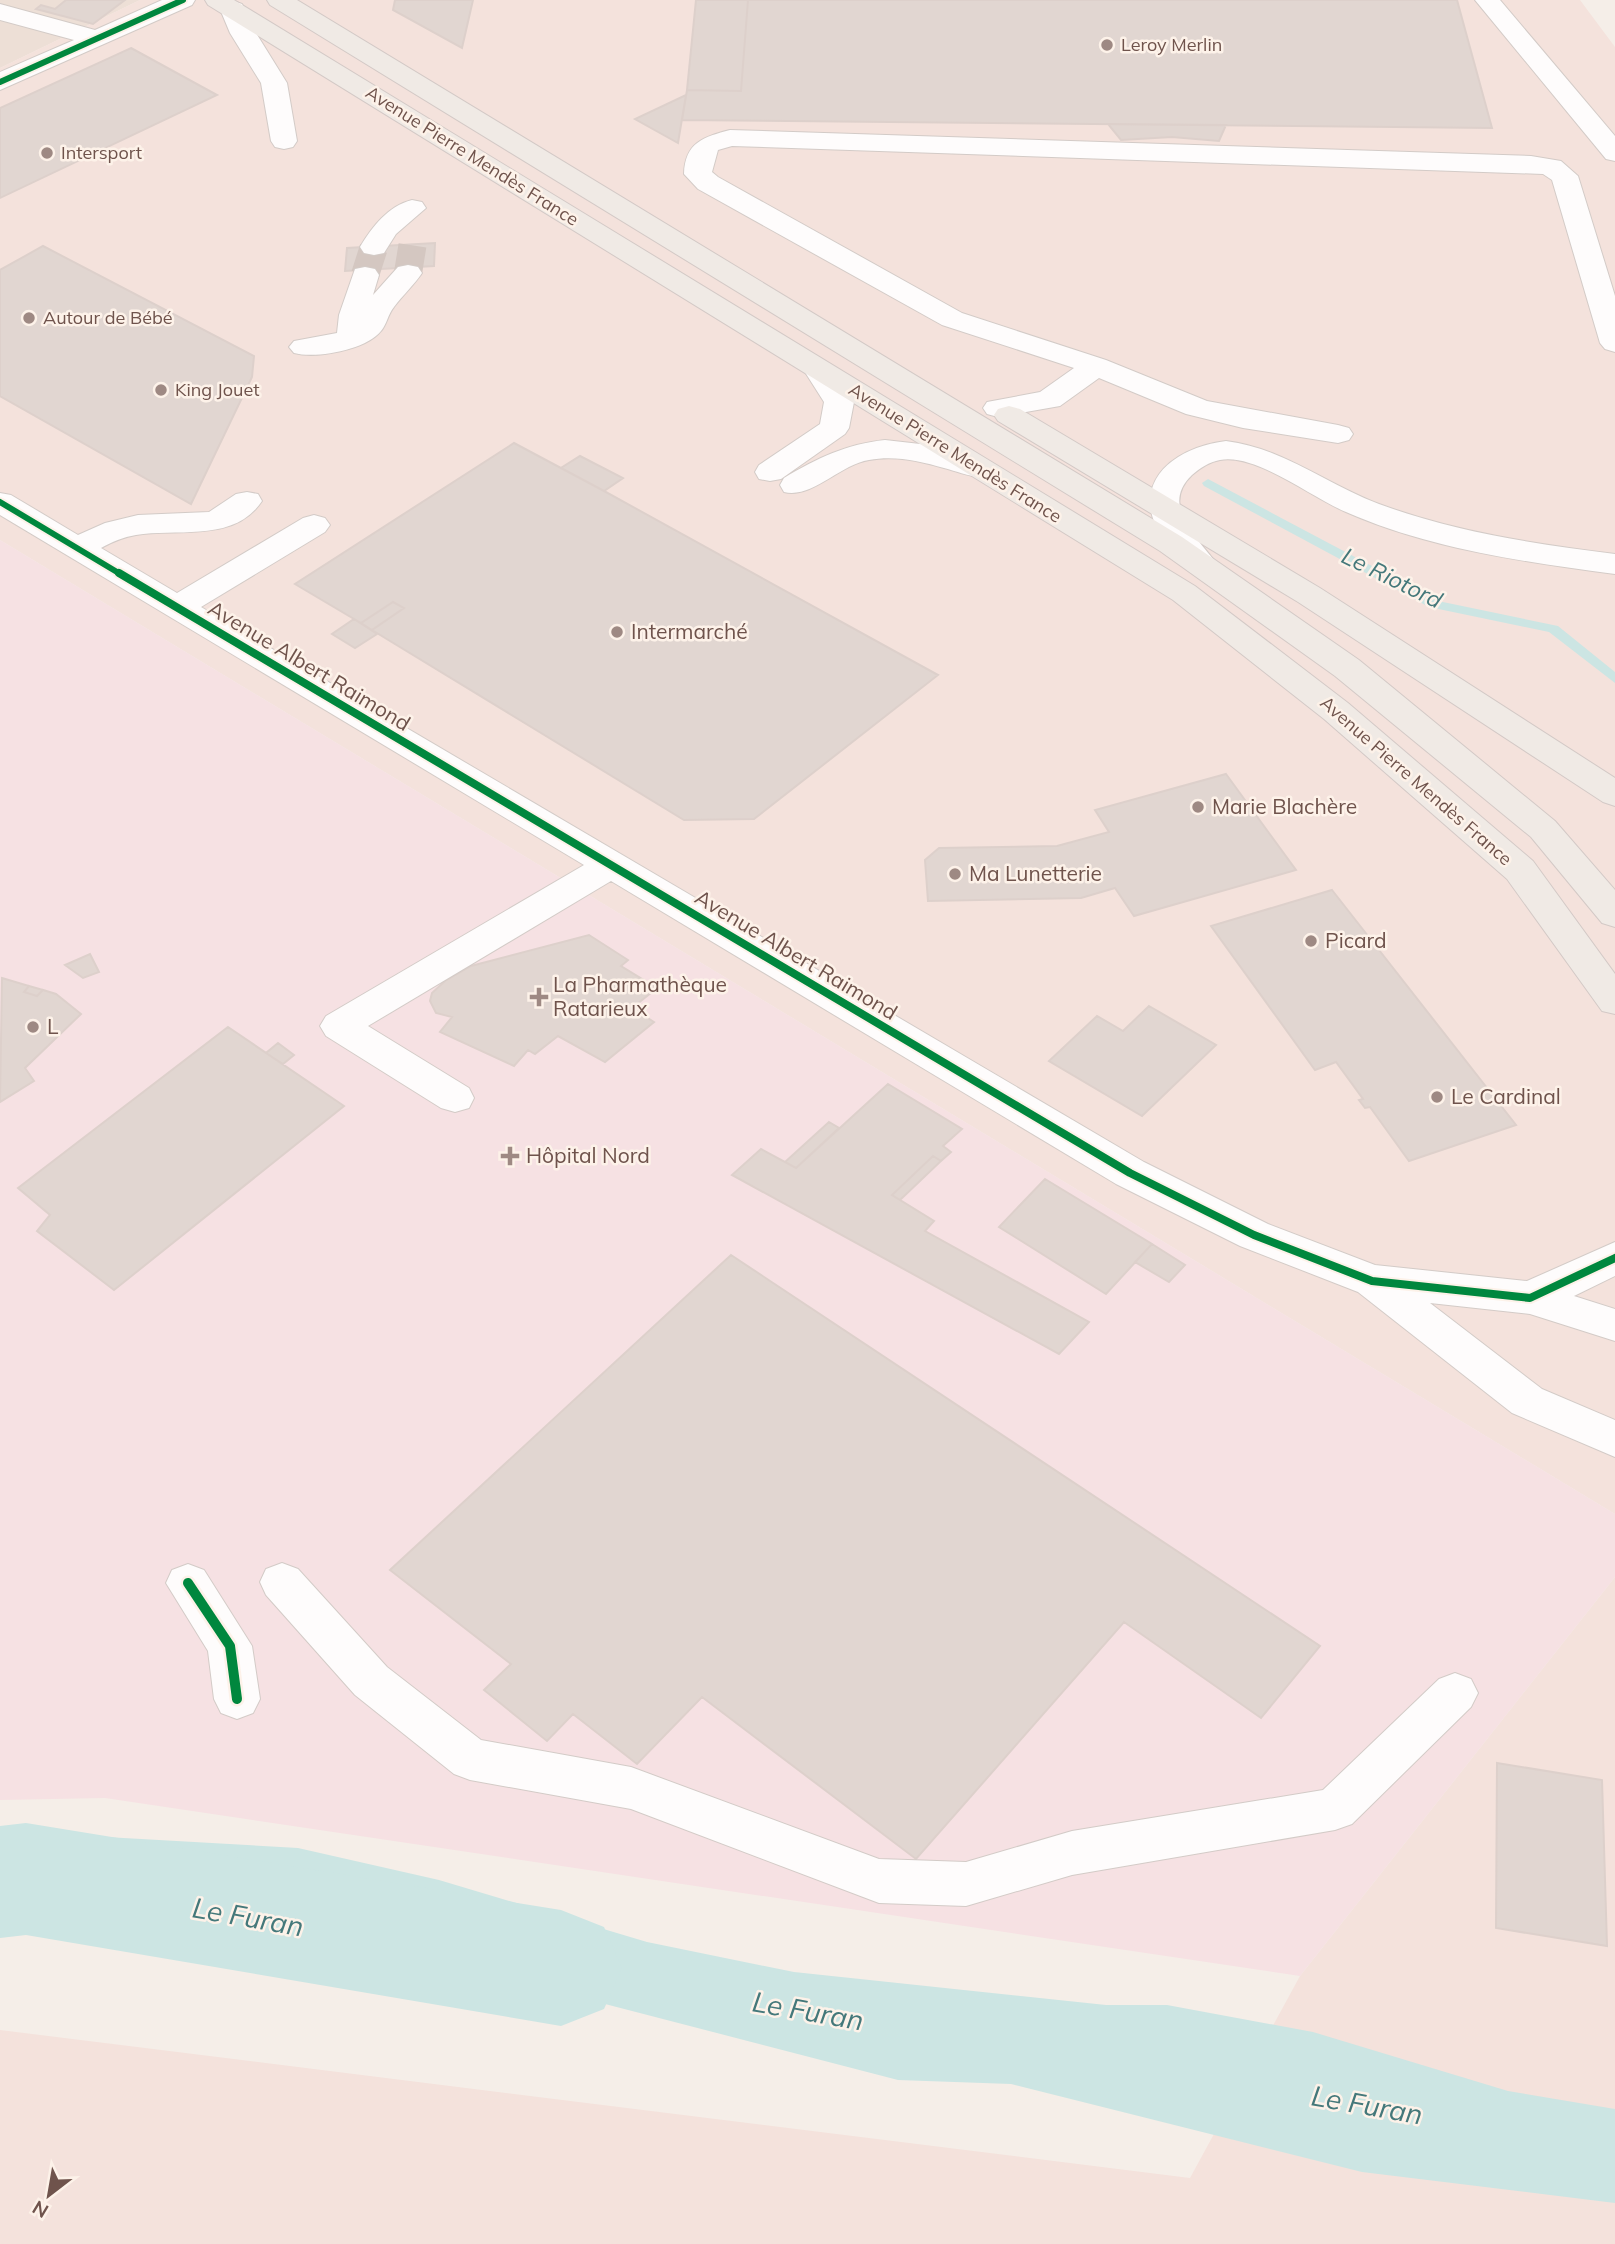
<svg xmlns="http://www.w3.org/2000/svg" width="1615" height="2244" font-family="Mulish,sans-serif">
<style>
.residential{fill:#eddfd6}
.commercial{fill:#f4e2dc}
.medical{fill:#f6e1e3}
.water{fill:#cce5e3}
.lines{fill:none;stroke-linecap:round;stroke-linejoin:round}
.stream{fill:#cce5e3;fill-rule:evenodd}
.river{fill:#cce5e3;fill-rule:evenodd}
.building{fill:#e1d6d1;stroke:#ddd0cb;stroke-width:2}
.minor-tunnel{stroke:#d4c7c1;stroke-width:28;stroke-dasharray:28 14;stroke-linecap:butt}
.minor-casing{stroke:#d3cbc7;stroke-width:2}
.major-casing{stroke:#d3c9c6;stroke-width:2}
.minor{fill:#fefcfc;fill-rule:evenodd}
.major{fill:#f0eae5;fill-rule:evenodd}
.cycleway-far2-casing{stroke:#fdf2e9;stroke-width:10}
.cycleway-far1-casing{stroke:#fdf2e9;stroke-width:12}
.cycleway-casing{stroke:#fdf2e9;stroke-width:15}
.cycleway-far2{stroke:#00873e;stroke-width:6}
.cycleway-far1{stroke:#00873e;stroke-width:8}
.cycleway{stroke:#00873e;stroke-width:10}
.poi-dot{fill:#9e8983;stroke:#fdf2e9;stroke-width:2.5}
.labels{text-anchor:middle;stroke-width:5;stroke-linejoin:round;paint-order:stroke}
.far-poi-label{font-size:18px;fill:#6f534c;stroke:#fdf2e9;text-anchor:start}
.far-street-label{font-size:18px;fill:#6f534c;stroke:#fdf2e9}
.poi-label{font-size:21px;fill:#6f534c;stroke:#fdf2e9;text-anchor:start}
.street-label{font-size:21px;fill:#6f534c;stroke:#fdf2e9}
.water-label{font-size:23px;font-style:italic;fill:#44787a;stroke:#fdf2e9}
.near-water-label{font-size:28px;font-style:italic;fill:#44787a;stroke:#fdf2e9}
</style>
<rect width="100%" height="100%" fill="#f5eee8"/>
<path class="residential" d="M0,0H140L0,68Z"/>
<path class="commercial" d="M140,0H1580L1615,47V1514L0,540V68Z
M1615,1577V2244H0V2030L1190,2178L1300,1976Z"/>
<path class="medical" d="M0,540L1615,1514V1577L1300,1976L105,1798L0,1800Z"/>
<path class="water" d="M0,1831L298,1848L439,1880L647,1942L794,1972L1106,2005H1167L1313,2032L1508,2091L1615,2109V2203L1362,2172L1011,2084L898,2080L528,1984L427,1945L338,1930L155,1908L31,1909L0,1914Z"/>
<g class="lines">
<path class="stream" d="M1208,479L1438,601L1558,626L1615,672V683L1549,632L1429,607L1204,486L1202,483Z"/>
<path class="river" d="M26,1823L561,1910L604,1927L622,1968L604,2009L561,2026L26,1935L0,1938V1826Z"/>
</g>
<path class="building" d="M66,0H125L93,24L36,9L41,5L55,9Z
M395,0H473L462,48L393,10Z
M696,0H748L741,91L687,90Z
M748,0H1457L1492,128L682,120L687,90L741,91Z
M131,48L217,95L0,198V108Z
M686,95L678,143L635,119Z
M1108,124L1226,125L1219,141L1172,137L1121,140Z
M435,243L434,266L345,271L347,248Z
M43,246L254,356L252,377L191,504L0,396V270Z
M514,443L604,491L938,675L754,819L684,820L372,630L404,608L393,602L361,623L295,584Z
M580,456L623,478L604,491L561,468Z
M393,602L404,608L372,630L361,623Z
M354,619L377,634L355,648L332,634Z
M1226,774L1296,870L1134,916L1115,888L1081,898L928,901L925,860L939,848L1057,846L1109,832L1095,810Z
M1332,890L1516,1125L1409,1161L1370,1107L1365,1108L1359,1100L1363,1099L1336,1062L1315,1070L1211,926Z
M589,935L628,960L621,966L657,988L632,1008L654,1022L605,1062L558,1036L535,1054L528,1050L514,1066L440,1032L452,1017L436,1013L430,1001L432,993L445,981L471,966Z
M90,954L99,972L83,978L65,965Z
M2,978L29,986L24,992L37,996L43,990L56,994L81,1014L25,1068L34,1081L0,1102Z
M29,986L43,990L37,996L24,992Z
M1149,1006L1216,1045L1142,1116L1049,1061L1097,1016L1123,1031Z
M228,1027L344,1106L114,1290L37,1231L50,1215L18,1188Z
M278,1043L294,1055L283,1064L266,1053Z
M888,1084L962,1129L943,1146L951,1152L941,1161L933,1156L892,1195L934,1221L925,1231L1089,1322L1059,1354L732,1175L761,1149L796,1168Z
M829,1122L839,1128L796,1168L785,1162Z
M933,1156L941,1161L900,1200L892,1195Z
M1045,1179L1152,1244L1106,1294L999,1227Z
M1152,1244L1185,1265L1169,1282L1135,1262Z
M731,1255L1320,1646L1261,1718L1124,1622L916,1859L702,1697L637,1764L573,1714L547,1741L484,1690L511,1664L390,1570Z
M1497,1763L1602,1780L1607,1946L1496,1928Z"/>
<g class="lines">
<path class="minor-tunnel" d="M408,273L413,242
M365,275L374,247"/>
<defs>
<path id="minor" d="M162,0H195L192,5L0,90V72L74,40L0,20V4L95,30Z
M1475,0H1500L1615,136V161L1606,159Z
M233,1L242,4L256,33L287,83L297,141L293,147L284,149L275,147L271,141L261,83L230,33L220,9L224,4Z
M730,130L1531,156L1561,161L1578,176L1615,296V352L1605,349L1600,343L1552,180L1543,174L732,146L718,150L712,172L718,177L962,313L1106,360L1207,401L1338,425L1349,428L1353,434L1349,440L1338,443L1243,428L1186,414L1099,378L1060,406L998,417L987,414L983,408L987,402L1040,392L1074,368L942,325L698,189L684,174C685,142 704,137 730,130Z
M412,200L422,202L426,208L396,234L384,253L374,255L364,253L360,247C372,227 388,206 412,200Z
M408,265L418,267L422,273C414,285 403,295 394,307C388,314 387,324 381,331C366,350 316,359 294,353L289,347L294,341L337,333L339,315L355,269L365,267L375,269L379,275L373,295L398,267Z
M818,360L828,363L854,402L849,428L845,434L781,479L770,481L759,479L755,472L759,465L820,424L824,402L803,369L808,363Z
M885,440L929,445L992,463L996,469L992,475C975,480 960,472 944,468C920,461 894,455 869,460C839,465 812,499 784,492L780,485L784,478C817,458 847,444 885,440Z
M1226,441C1283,448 1326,484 1379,504C1455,532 1535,544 1615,554V574C1525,562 1430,549 1346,512C1312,498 1256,453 1220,460C1209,462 1200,468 1192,475C1158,507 1201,540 1218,566L1213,573C1206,575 1199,577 1192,573C1183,568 1173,553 1167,544C1125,489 1168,448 1226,441Z
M247,492L258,494L262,501C234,543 178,528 136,535C123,537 112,542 101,548L177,593L303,518L314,515L325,518L330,525L325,532L201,607L1144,1162L1268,1224L1375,1265L1527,1281L1615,1242V1276L1574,1296L1615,1309V1341L1530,1314L1430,1303L1542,1389L1615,1420V1457L1512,1413L1358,1292L1240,1246L1116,1184L611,881L368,1026L469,1088L474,1098L469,1108L455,1112L441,1108L326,1036L320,1026L326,1016L584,865L0,515V493L11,495L78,535L105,523L138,515L209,512L236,494Z
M282,1563L298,1569L387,1667L481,1740L631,1767L879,1859L966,1862L1072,1831L1323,1790L1439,1679L1455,1673L1471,1679L1478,1693L1471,1707L1352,1824L1335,1830L1072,1875L966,1906L879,1903L631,1809L470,1780L454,1774L355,1695L266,1595L260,1582L266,1569Z
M188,1564L204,1570L252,1646L260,1699L253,1713L237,1719L221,1713L214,1699L208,1651L166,1583L172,1570Z"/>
<path id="major" d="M205,0H234L1195,586L1348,703L1533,861L1615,974V1014L1602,1011L1507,879L1324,719L1173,600L208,5Z
M267,0H297L1182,537L1359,660L1555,821L1615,890V927L1602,923L1531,837L1335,676L1160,551L270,5Z
M1009,406L1020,409L1320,588L1615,778V806L1603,802L1298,602L998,421L994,415L998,409Z"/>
</defs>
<use href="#minor" class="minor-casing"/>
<use href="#major" class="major-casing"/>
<use href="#minor" class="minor"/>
<use href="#major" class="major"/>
<defs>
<path id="cycleway-far2" d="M0,82L183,0
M0,502L122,575"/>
<path id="cycleway-far1" d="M119,573L1130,1173L1254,1235L1372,1281L1530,1298L1615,1258"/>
<path id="cycleway" d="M188,1583L230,1646L237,1699"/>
</defs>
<use href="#cycleway-far2" class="cycleway-far2-casing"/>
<use href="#cycleway-far1" class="cycleway-far1-casing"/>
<use href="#cycleway" class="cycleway-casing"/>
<use href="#cycleway-far2" class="cycleway-far2"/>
<use href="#cycleway-far1" class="cycleway-far1"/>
<use href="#cycleway" class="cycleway"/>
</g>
<g class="poi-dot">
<circle cx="1107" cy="45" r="7"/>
<circle cx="47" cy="153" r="7"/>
<circle cx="29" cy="318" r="7"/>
<circle cx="161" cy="390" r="7"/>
<circle cx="617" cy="632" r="7"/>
<circle cx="1198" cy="807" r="7"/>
<circle cx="955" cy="874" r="7"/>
<circle cx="1311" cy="941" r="7"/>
<path d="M535.5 986.5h7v7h7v7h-7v7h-7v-7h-7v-7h7z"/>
<circle cx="33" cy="1027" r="7"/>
<circle cx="1437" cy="1097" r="7"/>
<path d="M506.5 1145.5h7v7h7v7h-7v7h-7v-7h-7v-7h7z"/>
</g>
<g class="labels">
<g class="far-poi-label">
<text x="1121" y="51">Leroy Merlin</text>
<text x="61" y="159">Intersport</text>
<text x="43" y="324">Autour de Bébé</text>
<text x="175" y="396">King Jouet</text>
</g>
<g class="far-street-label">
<text transform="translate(472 156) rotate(32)" y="6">Avenue Pierre Mendès France</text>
<text transform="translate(955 453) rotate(32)" y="6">Avenue Pierre Mendès France</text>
<text transform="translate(1416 781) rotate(41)" y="6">Avenue Pierre Mendès France</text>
</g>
<g class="poi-label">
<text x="631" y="639">Intermarché</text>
<text x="1212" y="814">Marie Blachère</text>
<text x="969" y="881">Ma Lunetterie</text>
<text x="1325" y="948">Picard</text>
<text x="553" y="992">La Pharmathèque<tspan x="553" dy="24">Ratarieux</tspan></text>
<text x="47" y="1034">L</text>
<text x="1451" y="1104">Le Cardinal</text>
<text x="526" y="1163">Hôpital Nord</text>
</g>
<g class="street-label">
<text transform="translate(309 666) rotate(31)" y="7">Avenue Albert Raimond</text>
<text transform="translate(796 955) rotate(31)" y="7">Avenue Albert Raimond</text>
</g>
<g class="water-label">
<text transform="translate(1392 578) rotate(26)" y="8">Le Riotord</text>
</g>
<g class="near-water-label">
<text transform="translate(248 1917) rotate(10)" y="10">Le Furan</text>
<text transform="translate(808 2011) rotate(10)" y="10">Le Furan</text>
<text transform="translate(1367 2105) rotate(10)" y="10">Le Furan</text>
</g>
</g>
<g transform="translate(49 2195) rotate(211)" stroke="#fdf2e9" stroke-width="5" paint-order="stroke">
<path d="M0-5L12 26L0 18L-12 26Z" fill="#6f534c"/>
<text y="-10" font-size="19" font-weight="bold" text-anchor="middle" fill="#6f534c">N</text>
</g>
</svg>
